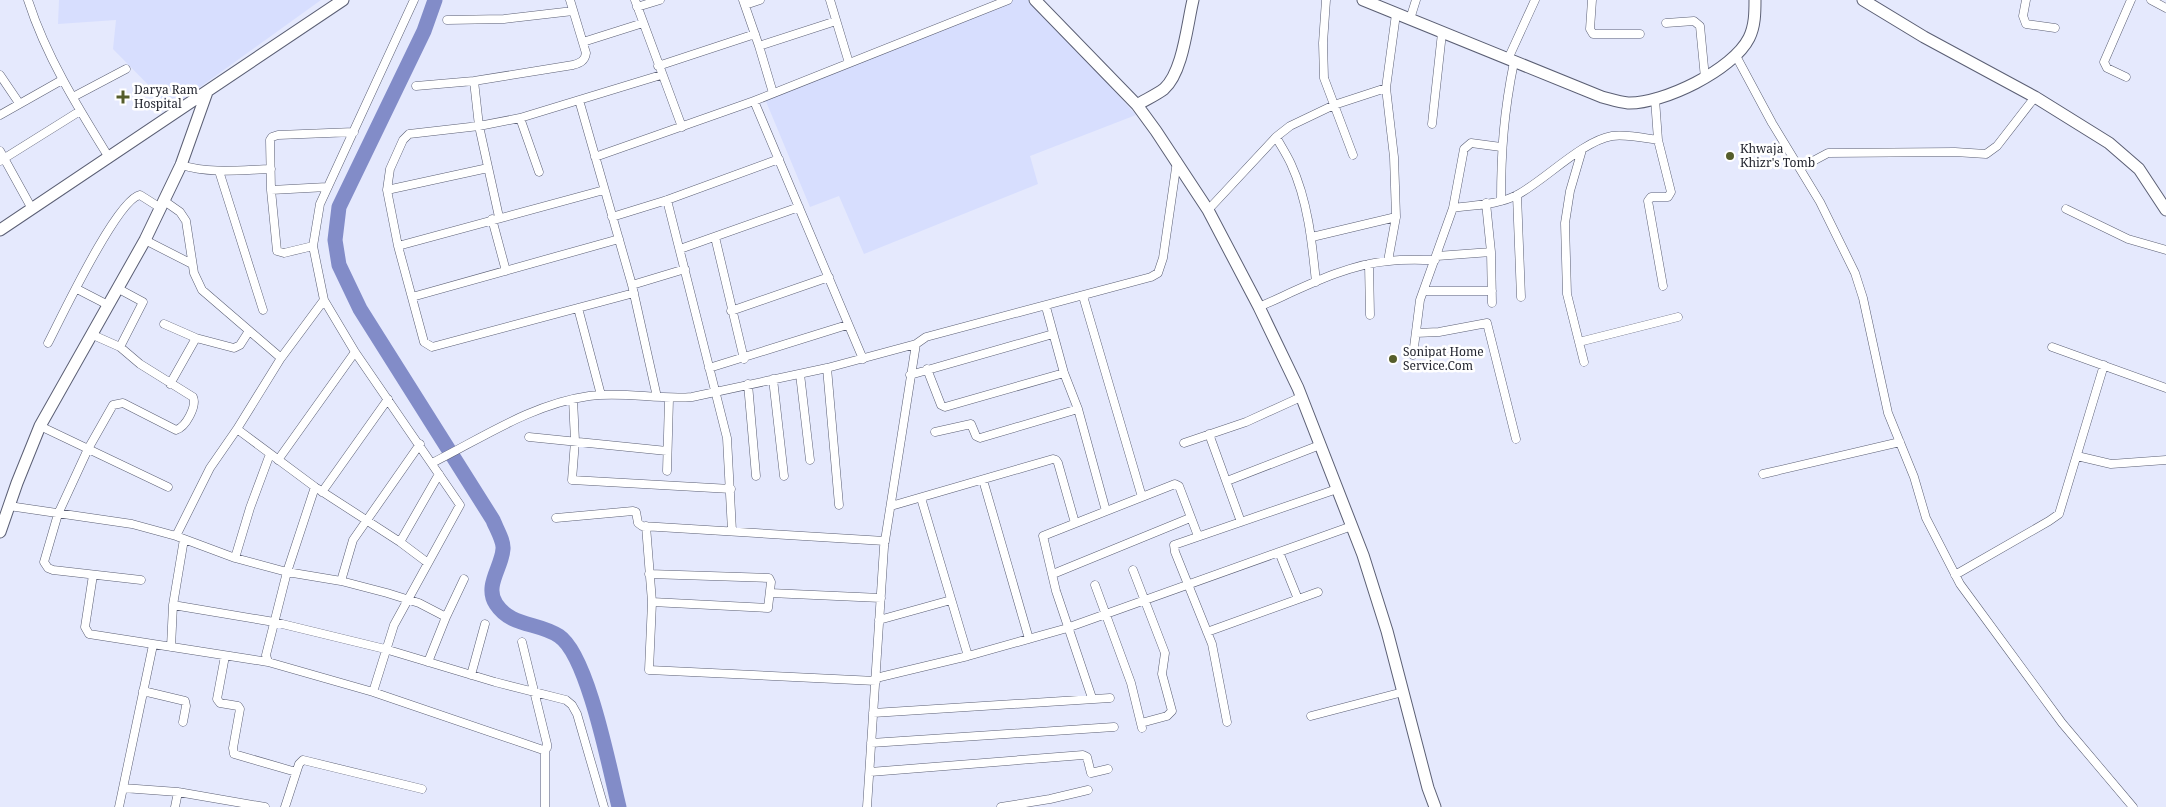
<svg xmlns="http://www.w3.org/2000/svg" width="2166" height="807" font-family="'Noto Serif',serif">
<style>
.built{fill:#d7defe}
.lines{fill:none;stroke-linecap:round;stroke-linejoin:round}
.river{stroke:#828cc8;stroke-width:15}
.street-casing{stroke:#5b5f74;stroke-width:9}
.secondary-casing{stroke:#5b5f74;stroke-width:13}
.street{stroke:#fff;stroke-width:8}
.secondary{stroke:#fff;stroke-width:11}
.poi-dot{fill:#555d2b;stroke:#fff;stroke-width:2}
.labels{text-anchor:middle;stroke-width:5;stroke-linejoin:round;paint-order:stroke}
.poi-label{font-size:12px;fill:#23252f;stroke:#fff;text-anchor:start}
</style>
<rect width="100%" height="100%" fill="#e5e9fd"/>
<path class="built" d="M59,0H321L171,108L113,49L116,20L58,24Z
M1013,0H1032L1136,115L1030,156L1038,184L864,254L839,196L810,207L765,99Z"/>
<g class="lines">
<path class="river" d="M435,0L424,31L339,207L335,240L339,265L360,309L493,520C496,528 504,541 503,549C502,567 484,586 496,604C511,627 538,622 559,636C588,655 610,771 619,807"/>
<defs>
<path id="street" d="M28,0C46,56 77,106 108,156
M635,0L682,127
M743,0L759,46L773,93
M830,0L849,63
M1326,0L1323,43L1324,78L1353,155
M1592,0L1590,29L1593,34H1640
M2026,0L2023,16L2026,24L2055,28
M2151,0L2166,8
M745,5L760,0
M637,7L660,0
M1410,19L1416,0
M447,20L504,19L573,11
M1666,23L1694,21L1700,26L1705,78
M583,42L643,23
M759,46L836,21
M1736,56L1772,123L1820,202L1855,273L1863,298L1888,413L1914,477L1926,518L1960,584L2062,723L2133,807
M1508,59L1535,0
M658,66L755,34
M0,75L19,103
M2126,77L2107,68L2104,62L2131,0
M474,81L479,126L499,217
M416,86L474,81L573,65C580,63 585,61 586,53L570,0
M73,97L126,69
M1655,99L1658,140L1671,192L1668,197H1651L1648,201L1663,286
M579,100L632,285L657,397
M754,101L863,359
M0,115L62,80
M520,118L539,172
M1432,124L1442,33
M1276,137C1281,146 1287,155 1291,164C1308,201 1312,242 1316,282
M1582,150L1570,191L1565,223L1567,294L1584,362
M0,151L31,207
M595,157L754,101L1008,0
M0,161L80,111
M181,165C211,174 240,170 271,169
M1800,168L1828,153L1955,152L1986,154L1997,146L2035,97
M219,171L263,310
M271,190L327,187
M387,190L488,168
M1517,195L1521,297
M163,200L180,212L186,221L194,273L202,290L281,358
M667,200L727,438L732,531
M1501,201C1501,151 1504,111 1514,62
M1486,203L1491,252L1492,303
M1453,208C1473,205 1498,205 1517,195C1544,181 1582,141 1612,136C1626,134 1644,138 1658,140
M2066,209L2128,239L2166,250
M1208,210L1276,137L1290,126L1334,105L1386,88
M612,217L667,200L779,159
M492,219L506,271
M715,237L744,359
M1312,237L1396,217
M145,240L192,264
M313,246L284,253L277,251L271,190L270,140L272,137L278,135L354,132
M398,246L604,190
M680,249L799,207
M1437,256L1491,252
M1388,261L1396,217L1395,186L1394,157L1386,88L1396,14
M1369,264L1370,315
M632,285L685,269
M117,288L143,302L120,347
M77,289L108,305
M1424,291H1492
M634,293L432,347L424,342L398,246L387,190L390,169L403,140L409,134L479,126L520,118L661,75
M1083,296L1142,497
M412,297L619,239
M1046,307L1064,373L1078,409L1106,511
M1259,307C1298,290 1346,264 1389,261C1404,259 1420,260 1435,260
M578,308L601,395
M731,311L829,277
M164,324L196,338L234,348L240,345L249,331
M1416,333L1439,332L1487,323L1516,439
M93,335L120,347L140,364L193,397C197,406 186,427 176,430L123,403L113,405L88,449L58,514L44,562L48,568L53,570L141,580
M1579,342L1678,317
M48,343C61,318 117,199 140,195L159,207
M2052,347L2166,388
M1413,355L1420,300L1453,208L1464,149L1471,143L1501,147
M709,368L847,325
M827,368L839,505
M927,369L941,405L945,407L1064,373
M800,374L810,460
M910,375L1053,334
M773,379L784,476
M170,384L196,338
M748,384L756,476
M573,399L575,441L572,480L731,489
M40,426L168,487
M237,429L315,487L400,542L428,563
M935,432L971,424L976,436L980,438L1078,409
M1209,434L1241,522
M529,437L667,451
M1184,443L1246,422L1301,397
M2077,456L2111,464L2166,460
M278,460L355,352
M432,463C482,438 532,404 589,396C623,391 658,400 692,397L827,368L916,344
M667,471L669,399
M1763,474L1900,442
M983,480L1029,639
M1227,481L1320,445
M315,487L287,572L266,655L268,662L373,692L543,750L547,748V744L522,642
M322,492L388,399
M921,498L968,656
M9,506L132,524L176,536L235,558L287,572L341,581L387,593L419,603L446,617
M891,506L1053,459L1056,460L1058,463L1075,523
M556,518L633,511L636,512L638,523L642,526L885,541
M646,526L652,602L649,670L876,681
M176,536L210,468L237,429L281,358L324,300
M400,542L439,474
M1279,552L1298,599
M235,558L250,508L270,454
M1133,570L1165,653L1162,674L1172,711L1167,716L1141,723
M649,574L769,578L771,582L768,608L652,602
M1053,574L1190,518
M93,575L85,627L89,634L268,662
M1955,575L2049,521L2059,514L2104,365
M341,581L353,540L420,444
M1095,585L1131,683L1142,728
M770,593L881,598
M173,605L274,622L385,649L495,682L566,700L572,705L577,714L604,807
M879,620L951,600
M1207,632L1318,592
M171,647L173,605L184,539
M225,656L217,699L220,703L238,706L240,709L233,748L234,754L296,772
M428,662L446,617L464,579
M471,675L485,624
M876,678L968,656L1064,629L1352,526
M143,691L185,701L186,706L183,722
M373,692L394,625L460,505L355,352L324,300L313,246L320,204L414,0
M1092,698L1056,591L1043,536L1175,484L1179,486L1198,536
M873,713L1110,698
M1311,716L1403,692
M1227,722L1212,644L1175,552L1174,545L1337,489
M871,743L1114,727
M870,772L1083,755L1087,757L1091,773L1108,769
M123,788L178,792L265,807
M119,807L153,645
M175,807L178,792
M285,807L299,764L303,760L422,789
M545,807V749
M867,807L884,547L916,344L926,337L1151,277L1158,273L1163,258L1177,161
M1001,807L1050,799L1088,790"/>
<path id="secondary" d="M1035,0L1137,105L1156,131L1208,210L1259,307L1298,388L1363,555L1387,631L1428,788L1435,807
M1363,0L1602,97C1610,99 1619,102 1628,103C1663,104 1733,70 1749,38C1755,26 1755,12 1755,0
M1863,0L1924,37L2035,97L2109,143L2139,169L2166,210
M1137,105C1145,100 1156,95 1164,89C1183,72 1187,25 1193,0
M0,230L343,0
M0,532L17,483L40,426L145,240L181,165L207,92"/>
</defs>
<use href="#street" class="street-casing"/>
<use href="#secondary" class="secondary-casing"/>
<use href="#street" class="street"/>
<use href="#secondary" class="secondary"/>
</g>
<g class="poi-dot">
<path d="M120.5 89.5h5v5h5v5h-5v5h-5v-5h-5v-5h5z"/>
<circle cx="1730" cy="156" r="5"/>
<circle cx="1393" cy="359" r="5"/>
</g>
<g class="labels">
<g class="poi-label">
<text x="134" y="94">Darya Ram<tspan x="134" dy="14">Hospital</tspan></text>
<text x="1740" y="153">Khwaja<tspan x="1740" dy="14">Khizr's Tomb</tspan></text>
<text x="1403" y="356">Sonipat Home<tspan x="1403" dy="14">Service.Com</tspan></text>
</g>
</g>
</svg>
